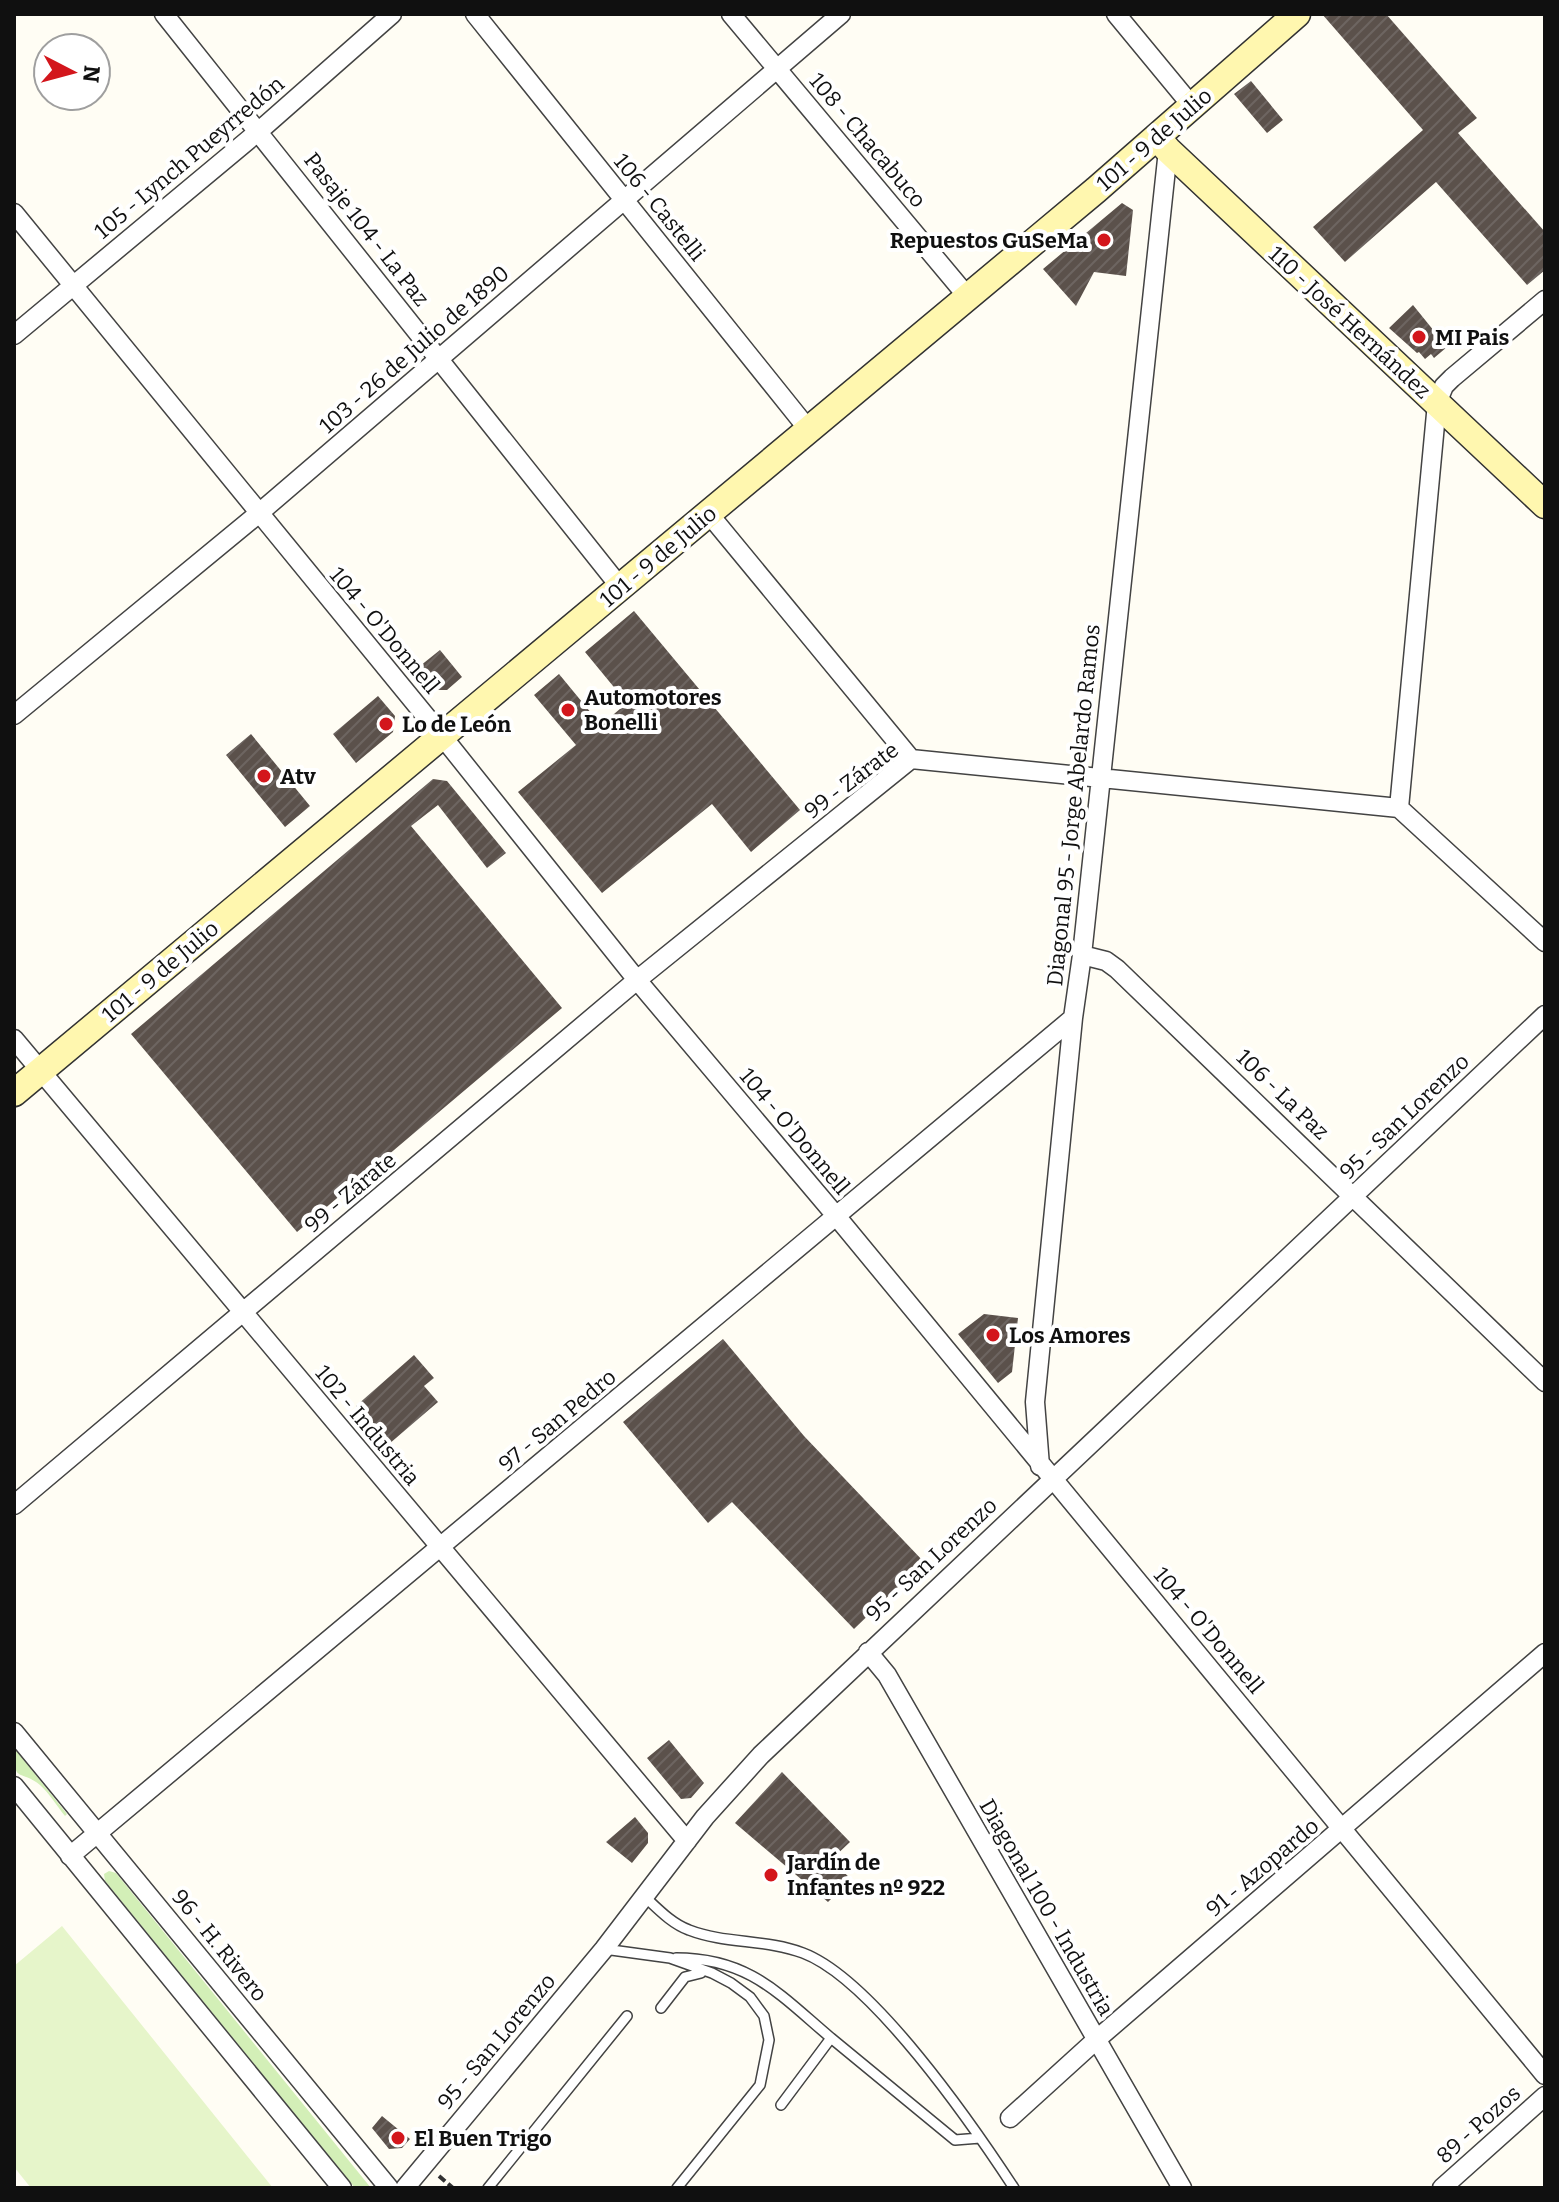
<svg xmlns="http://www.w3.org/2000/svg" width="1559" height="2202" font-family="Bitter,serif">
<style>
.grass{fill:#d3efb7}
.pitch{fill:#e6f5ca}
.building{fill:url(#building-hatch)}
.lines{fill:none;stroke-linecap:round;stroke-linejoin:round}
.lane-casing{stroke:#434343;stroke-width:12}
.street-casing{stroke:#434343;stroke-width:21}
.secondary-casing{stroke:#323232;stroke-width:29}
.path{stroke:#323232;stroke-width:4;stroke-dasharray:8 4;stroke-linecap:butt}
.lane{stroke:#fff;stroke-width:9}
.street{stroke:#fff;stroke-width:18}
.secondary{stroke:#fff7af;stroke-width:26}
.poi-dot{fill:#d3161c;stroke:#fff;stroke-width:3}
.labels{text-anchor:middle;stroke-width:8;stroke-linejoin:round;paint-order:stroke}
.street-label{font-size:22px;fill:#101010;stroke:#fff}
.poi-label{font-size:22px;font-weight:bold;fill:#101010;stroke:#fff;text-anchor:start}
</style>
<defs>
<pattern id="building-hatch" width="6" height="6" patternUnits="userSpaceOnUse" patternTransform="scale(2)"><rect width="6" height="6" fill="#5b514b"/><path d="M-1 1l2-2M0 6l6-6M5 7l2-2" fill="none" stroke="#6d6561"/></pattern>
</defs>
<rect width="100%" height="100%" fill="#fffdf4"/>
<path class="grass" d="M14,1748L67,1814L65,1816C57,1806 49,1793 40,1785C19,1768 14,1785 14,1748Z
M109,1871L116,1873L371,2188H355L105,1881L104,1874Z"/>
<path class="pitch" d="M62,1926L273,2188H31L14,2167V1966Z"/>
<path class="building" d="M1322,14H1386L1477,118L1458,133L1545,232V270L1527,285L1436,182L1345,262L1313,227L1423,130Z
M1251,81L1283,120L1267,133L1234,94Z
M1122,203L1133,210L1126,276L1094,272L1076,306L1043,269Z
M1413,305L1447,347L1434,358L1431,354L1425,359L1419,352L1417,353L1389,328Z
M634,611L800,810L751,852L712,804L602,893L518,792L576,745L534,695L559,674L601,725L627,703L585,652Z
M440,650L462,677L447,690H432L415,670Z
M378,696L395,716L393,732L356,763L333,734Z
M251,734L310,806L285,827L226,755Z
M433,779L447,781L506,853L487,868L438,805L411,826L562,1008L297,1232L131,1034Z
M984,1314L1018,1318L1012,1372L998,1383L958,1334Z
M723,1339L804,1436L924,1562L854,1629L732,1502L708,1523L623,1422Z
M414,1355L434,1378L424,1386L438,1402L389,1444L356,1406Z
M669,1740L704,1783L691,1798L681,1799L647,1758Z
M782,1772L850,1842L831,1860L851,1879L828,1902L735,1823Z
M635,1817L648,1833V1843L632,1863L606,1842Z
M382,2116L410,2139L402,2148L389,2149L372,2128Z"/>
<g class="lines">
<defs>
<path id="lane" d="M645,1897C658,1909 672,1924 689,1930C725,1944 766,1939 803,1953C872,1979 972,2124 1014,2188
M604,1949L670,1958L712,1973L731,1983L750,1997L764,2016L769,2040L760,2085L677,2188
M676,1958C749,1958 779,1994 831,2038L781,2105
M661,2008L685,1977L701,1973
M831,2038L955,2140L980,2138
M488,2188L627,2016"/>
<path id="street" d="M164,14L621,588
M475,14L808,429
M731,14L967,296
M1116,14L1192,106
M14,213L442,736L637,980L837,1217L1545,2075
M14,335L259,131L392,14
M709,514L911,759
M14,715L258,514L841,14
M1399,808L1437,403L1444,386L1452,378L1545,300
M1399,808L1545,942
M1082,955L1106,961L1117,969L1545,1382
M14,1039L687,1841
M1040,1466L1035,1402L1073,1018L1082,955L1168,150
M14,1505L637,980L911,759L1399,808
M868,1652L887,1675L1182,2188
M14,1732L389,2188
M14,1786L342,2188
M70,1856L1073,1018
M1010,2118L1096,2040L1545,1653
M405,2188L604,1949L705,1817L761,1755L1545,1015
M1442,2188L1545,2096"/>
<path id="secondary" d="M1157,137L1168,150L1545,505
M14,1093L1096,190L1297,14"/>
</defs>
<use href="#lane" class="lane-casing"/>
<use href="#street" class="street-casing"/>
<use href="#secondary" class="secondary-casing"/>
<path class="path" d="M439,2176L453,2188"/>
<use href="#lane" class="lane"/>
<use href="#street" class="street"/>
<use href="#secondary" class="secondary"/>
</g>
<g class="poi-dot">
<circle cx="1104" cy="240" r="8"/>
<circle cx="1419" cy="337" r="8"/>
<circle cx="568" cy="710" r="8"/>
<circle cx="386" cy="724" r="8"/>
<circle cx="264" cy="776" r="8"/>
<circle cx="993" cy="1335" r="8"/>
<circle cx="771" cy="1875" r="8"/>
<circle cx="398" cy="2138" r="8"/>
</g>
<g class="labels">
<g class="street-label">
<text transform="translate(1154 139) rotate(-41)" y="8">101 - 9 de Julio</text>
<text transform="translate(868 140) rotate(50)" y="8">108 - Chacabuco</text>
<text transform="translate(189 157) rotate(-40)" y="8">105 - Lynch Pueyrredón</text>
<text transform="translate(660 207) rotate(51)" y="8">106 - Castelli</text>
<text transform="translate(367 229) rotate(52)" y="8">Pasaje 104 - La Paz</text>
<text transform="translate(1350 322) rotate(43)" y="8">110 - José Hernández</text>
<text transform="translate(414 349) rotate(-41)" y="8">103 - 26 de Julio de 1890</text>
<text transform="translate(658 556) rotate(-40)" y="8">101 - 9 de Julio</text>
<text transform="translate(385 630) rotate(50)" y="8">104 - O'Donnell</text>
<text transform="translate(851 780) rotate(-37)" y="8">99 - Zárate</text>
<text transform="translate(1073 805) rotate(-84)" y="8">Diagonal 95 - Jorge Abelardo Ramos</text>
<text transform="translate(160 971) rotate(-40)" y="8">101 - 9 de Julio</text>
<text transform="translate(1283 1094) rotate(44)" y="8">106 - La Paz</text>
<text transform="translate(1404 1116) rotate(-44)" y="8">95 - San Lorenzo</text>
<text transform="translate(795 1131) rotate(50)" y="8">104 - O'Donnell</text>
<text transform="translate(350 1192) rotate(-40)" y="8">99 - Zárate</text>
<text transform="translate(557 1420) rotate(-40)" y="8">97 - San Pedro</text>
<text transform="translate(368 1425) rotate(50)" y="8">102 - Industria</text>
<text transform="translate(931 1559) rotate(-43)" y="8">95 - San Lorenzo</text>
<text transform="translate(1209 1630) rotate(50)" y="8">104 - O'Donnell</text>
<text transform="translate(1262 1867) rotate(-40)" y="8">91 - Azopardo</text>
<text transform="translate(1047 1907) rotate(60)" y="8">Diagonal 100 - Industria</text>
<text transform="translate(220 1945) rotate(51)" y="8">96 - H. Rivero</text>
<text transform="translate(496 2041) rotate(-50)" y="8">95 - San Lorenzo</text>
<text transform="translate(1478 2124) rotate(-42)" y="8">89 - Pozos</text>
</g>
<g class="poi-label">
<text x="1088" y="248" text-anchor="end">Repuestos GuSeMa</text>
<text x="1435" y="345">MI Pais</text>
<text x="584" y="705">Automotores<tspan x="584" dy="25">Bonelli</tspan></text>
<text x="402" y="732">Lo de León</text>
<text x="280" y="784">Atv</text>
<text x="1009" y="1343">Los Amores</text>
<text x="787" y="1870">Jardín de<tspan x="787" dy="25">Infantes nº 922</tspan></text>
<text x="414" y="2146">El Buen Trigo</text>
</g>
</g>
<rect width="1559" height="2202" fill="none" stroke="#101010" stroke-width="32"/>
<g transform="translate(72 72) rotate(96)"><circle r="38" fill="#ffffff" stroke="#9f9f9f" stroke-width="2"/>
<path d="M0-6L14 30L0 20L-14 30Z" fill="#d3161c"/>
<text y="-12" font-size="22" font-weight="bold" text-anchor="middle" fill="#101010">N</text>
</g>
</svg>
